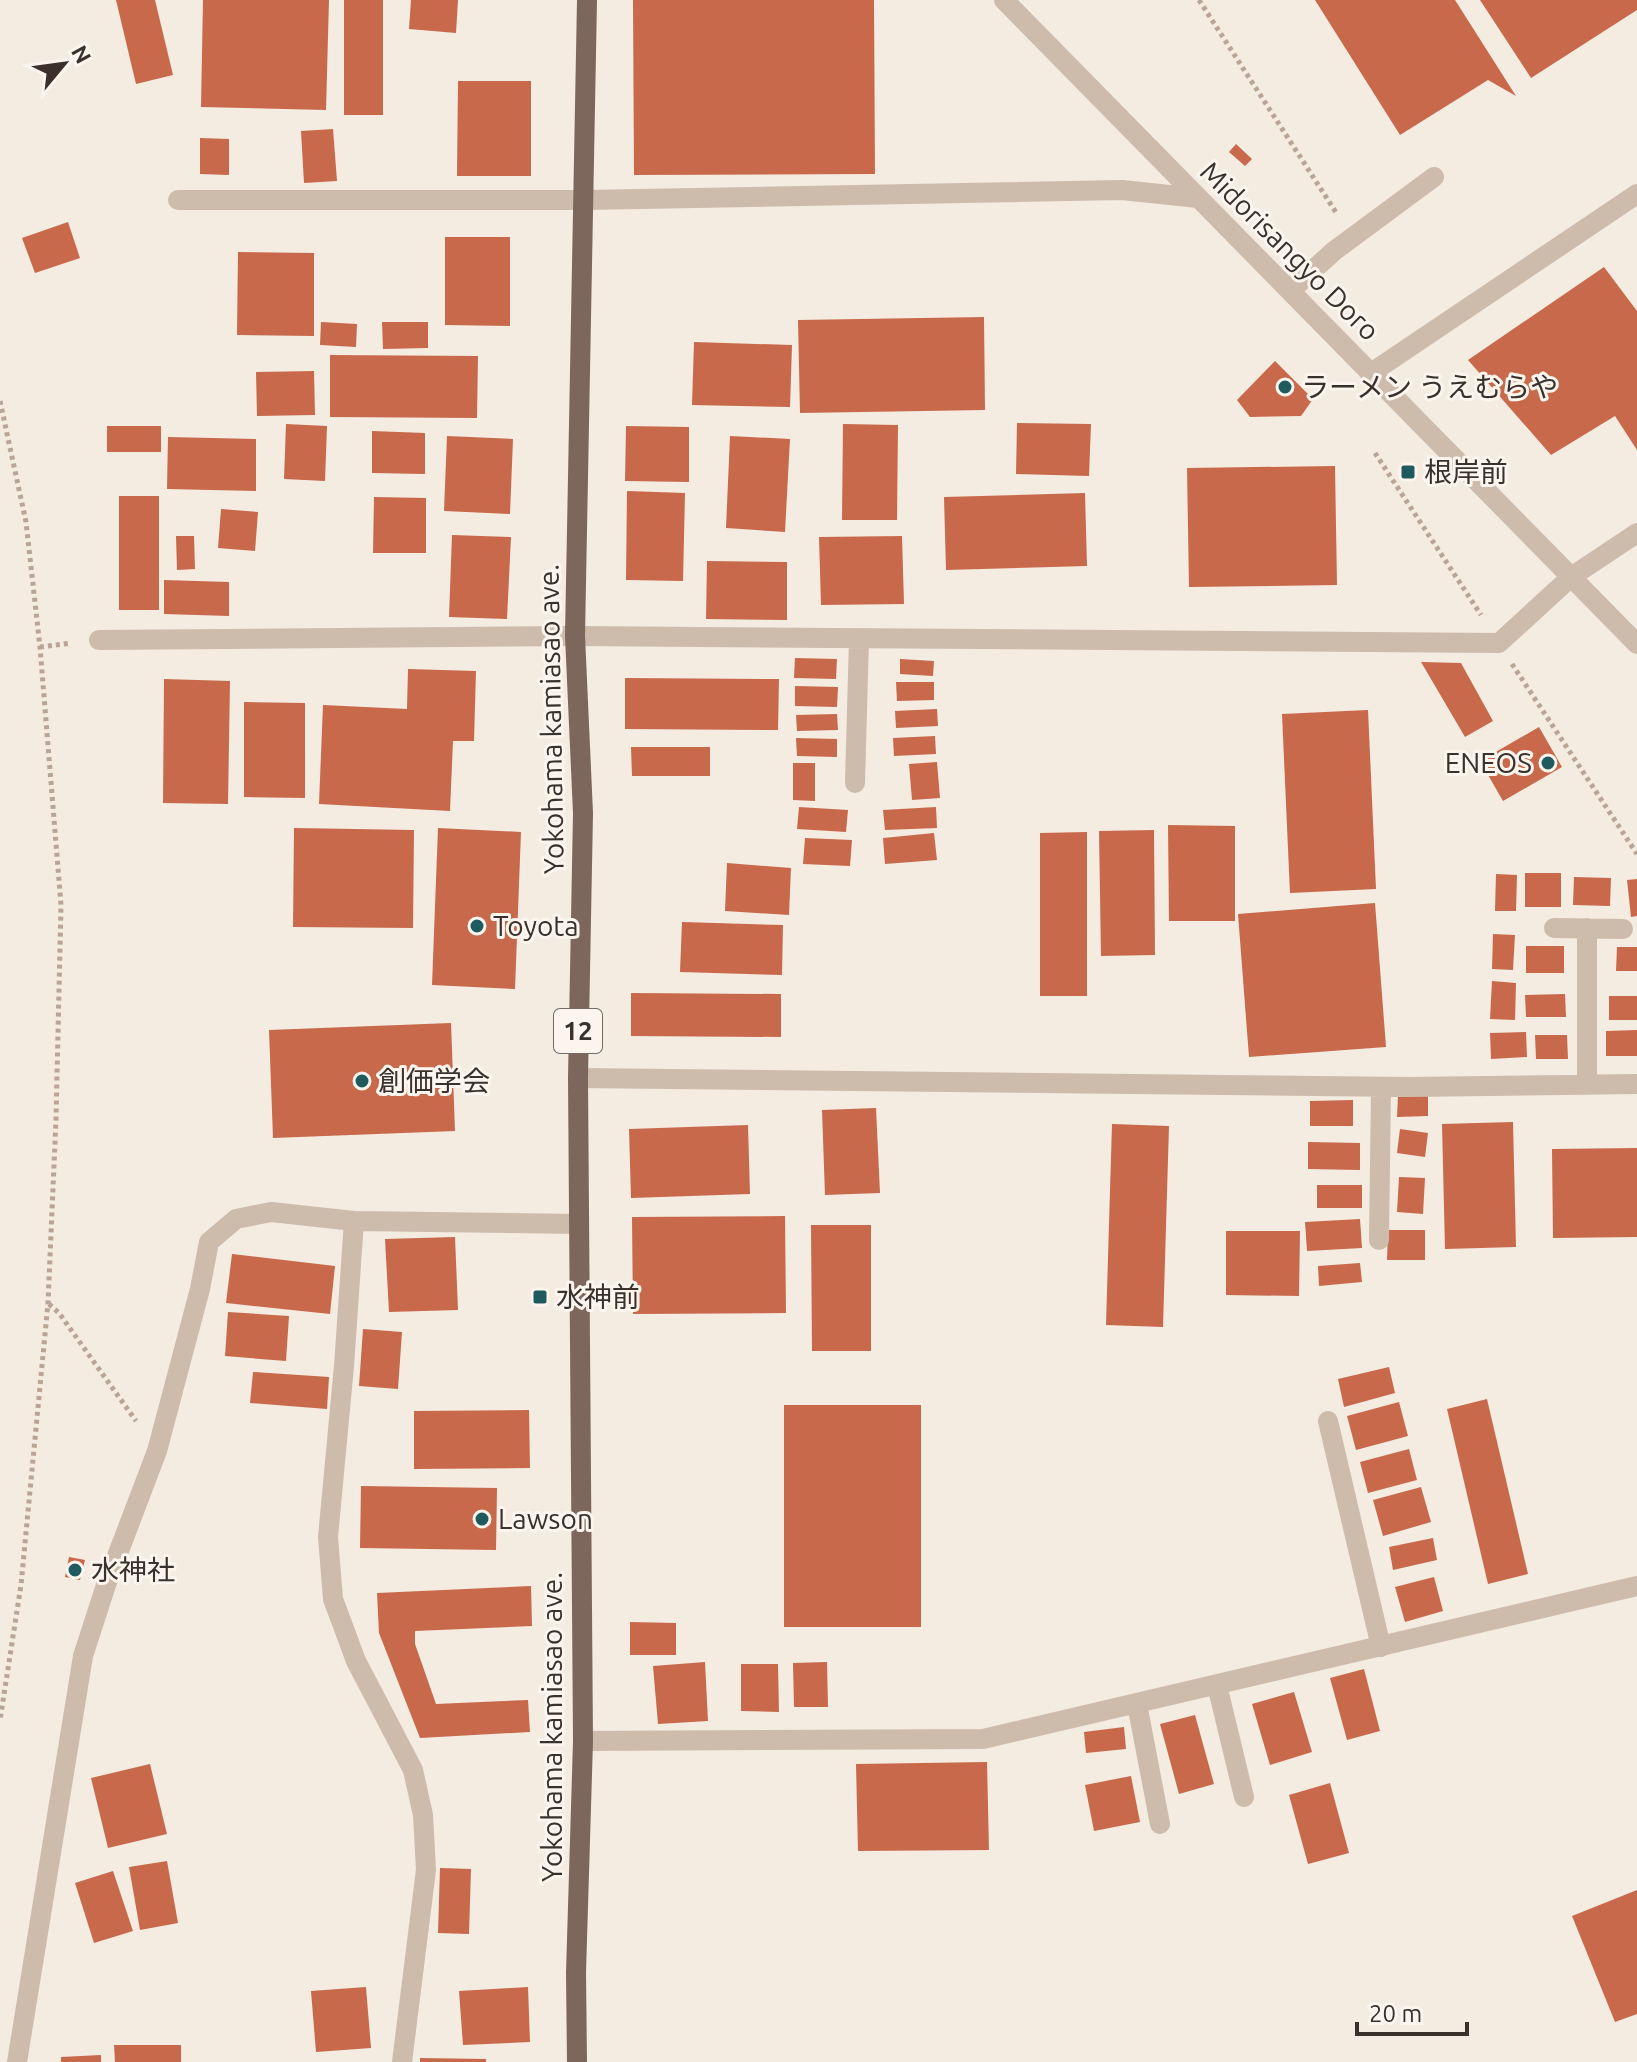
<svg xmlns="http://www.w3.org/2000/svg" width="1637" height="2062" font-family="Ubuntu,'Noto Sans JP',sans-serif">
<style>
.building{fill:#c8694b}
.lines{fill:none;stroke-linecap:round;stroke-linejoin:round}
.path{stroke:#b9a596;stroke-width:5;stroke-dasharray:4 4;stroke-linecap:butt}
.minor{stroke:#cdbbac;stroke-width:20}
.major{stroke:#7d675c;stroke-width:20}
.poi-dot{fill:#1f5a5e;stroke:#fbf5ee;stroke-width:3}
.labels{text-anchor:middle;stroke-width:6;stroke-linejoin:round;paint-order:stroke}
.shield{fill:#fbf5ee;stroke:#756b66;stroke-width:2}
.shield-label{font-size:26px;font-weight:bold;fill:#3b302b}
.street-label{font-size:28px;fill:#3b302b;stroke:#fbf5ee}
.poi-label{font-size:28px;fill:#3b302b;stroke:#fbf5ee;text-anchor:start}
</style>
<rect width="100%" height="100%" fill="#f4ebe1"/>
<path class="building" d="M116,0H155L173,75L136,84Z
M203,0H329L326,110L201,107Z
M344,0H383V115H344Z
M411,0H458L456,33L409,29Z
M633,0H874L875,174L634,175Z
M1315,0H1455L1516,96L1488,80L1400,135Z
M1480,0H1637V10L1531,78Z
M458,81H531V176H457Z
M333,129L337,181L304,183L301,131Z
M200,138L229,139V175L200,174Z
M1236,144L1252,159L1245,166L1229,152Z
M68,222L80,258L35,273L22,238Z
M445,237H510V326L445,325Z
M238,252L314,253V336L237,335Z
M1604,267L1637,311V450L1615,416L1551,455L1468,360Z
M984,317L985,410L800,413L798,320Z
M321,322L357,324L356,347L320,345Z
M382,322H428V348L383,349Z
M694,342L792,345L790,407L692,405Z
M330,355L478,356L477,418L330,417Z
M1275,361L1313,399L1301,416L1250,417L1237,400Z
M314,371L315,415L257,416L256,372Z
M1017,423L1091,424L1089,476L1016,474Z
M286,424L327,426L325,481L284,479Z
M843,424L898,425L897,520H842Z
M107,426H161V452H107Z
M626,426L689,427V482L625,481Z
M372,431L425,433V474L372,473Z
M447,436L513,439L510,514L444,511Z
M730,436L790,439L785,532L726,528Z
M168,437L256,439V491L167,489Z
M1335,466L1337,585L1189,587L1187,468Z
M627,491L685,493L683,581L626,580Z
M1085,493L1087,566L946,570L944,497Z
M119,496H159V610H119Z
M374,497L426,498V553H373Z
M221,509L258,512L255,551L218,548Z
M452,535L511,537L507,619L449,617Z
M176,536H194L195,569L177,570Z
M902,536L904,604L821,605L819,537Z
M707,561L787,562V620L706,619Z
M164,580L229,582V616L164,614Z
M795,658L837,659L836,679L794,678Z
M900,659L934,661L933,676L900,674Z
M1421,662L1461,663L1493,721L1465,737Z
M408,669L476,671L474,741H453L450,811L319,804L323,705L407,709Z
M625,678L779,679L778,730L625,729Z
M164,679L230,681L228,804L163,803Z
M896,682H934V700L897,701Z
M795,686L838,687L837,707L795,706Z
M244,702L305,703V798L244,797Z
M937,709L938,726L896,728L895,711Z
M1368,710L1376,889L1290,893L1282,714Z
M837,714L838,730L797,731L796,715Z
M1539,727L1562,767L1503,801L1480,761Z
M935,736L936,754L894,756L893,738Z
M796,738L837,739V757L797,756Z
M631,747H710V776H632Z
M937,762L940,798L912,800L909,764Z
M793,763H815V801L793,800Z
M799,807L848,810L846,832L797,829Z
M936,807L937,828L885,830L883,810Z
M1168,825L1235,826V921H1169Z
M294,828L414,830L413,928L293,927Z
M438,828L521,832L515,989L432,985Z
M1154,830L1155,955L1101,956L1099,831Z
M1087,832V996H1040V833Z
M934,833L937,860L885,864L883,838Z
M805,838L852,840L850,866L803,864Z
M727,863L791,868L789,915L725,911Z
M1525,873H1561V907H1525Z
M1496,874L1517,875L1516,911H1495Z
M1574,877L1611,878L1610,906L1573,905Z
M1637,879V916L1631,917L1627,880Z
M1375,903L1386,1047L1249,1057L1238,914Z
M682,922L783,925L782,975L680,972Z
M1493,934L1515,935L1513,970L1492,969Z
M1526,946H1564V973H1526Z
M1617,947H1637V971H1616Z
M1492,981L1516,983L1515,1020L1490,1019Z
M631,993L781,994V1037L631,1036Z
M1565,994L1566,1017H1526L1525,995Z
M1609,996H1637V1020H1609Z
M451,1023L455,1131L273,1138L269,1030Z
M1637,1030V1056H1606V1031Z
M1526,1032L1527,1057L1491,1059L1490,1033Z
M1535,1035H1567L1568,1059H1536Z
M1398,1095H1428V1116L1397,1117Z
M1353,1100V1126H1310V1101Z
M876,1108L880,1193L825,1195L822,1110Z
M1513,1122L1516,1247L1445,1249L1442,1124Z
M1112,1124L1169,1126L1163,1327L1106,1325Z
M748,1125L750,1194L631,1198L629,1129Z
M1400,1129L1428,1133L1425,1157L1397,1153Z
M1308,1142L1360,1143V1170L1308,1169Z
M1637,1148V1237L1553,1238L1552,1149Z
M1399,1177L1425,1178L1423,1214L1397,1212Z
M1317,1185H1362V1208H1317Z
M785,1216L786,1313L633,1314L632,1217Z
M1360,1219L1362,1248L1307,1251L1305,1222Z
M811,1225H871V1351H812Z
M1388,1230H1425V1260H1387Z
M1226,1231H1300L1299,1296L1226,1295Z
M455,1237L458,1310L389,1312L385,1239Z
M232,1254L335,1266L330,1314L226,1303Z
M1360,1263L1362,1282L1319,1286L1318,1266Z
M228,1312L289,1316L286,1361L225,1356Z
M363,1329L402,1332L398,1389L359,1386Z
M1389,1367L1395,1393L1344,1407L1338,1379Z
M253,1372L329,1377L327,1409L250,1403Z
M1487,1399L1528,1574L1488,1584L1447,1409Z
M1399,1402L1408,1436L1356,1450L1347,1416Z
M784,1405H921V1627H784Z
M529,1410L530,1468L414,1469V1411Z
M1409,1449L1417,1480L1368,1493L1360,1462Z
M361,1486L497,1488L496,1550L360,1548Z
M1421,1487L1431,1522L1383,1536L1373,1500Z
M1433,1538L1437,1560L1393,1570L1389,1547Z
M69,1557L85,1560L80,1580L65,1577Z
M1434,1577L1443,1611L1405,1622L1395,1587Z
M531,1586L532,1626L415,1631V1644L436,1704L528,1700L530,1732L420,1738L379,1633L377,1593Z
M630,1622L676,1623V1655H630Z
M705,1662L708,1721L658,1724L653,1666Z
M827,1662L828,1707H794L793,1663Z
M741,1664H778L779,1712L741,1711Z
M1364,1669L1380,1731L1347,1740L1330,1678Z
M1294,1692L1312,1752L1270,1765L1252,1704Z
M1195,1715L1214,1784L1179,1794L1160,1724Z
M1124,1727L1126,1749L1086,1753L1084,1732Z
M987,1762L989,1850L858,1851L856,1764Z
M150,1764L167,1834L108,1848L91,1778Z
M1131,1776L1140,1822L1094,1831L1085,1785Z
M1330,1783L1349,1853L1308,1864L1289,1795Z
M167,1861L178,1923L140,1930L129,1867Z
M440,1868L471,1869L469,1934L438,1933Z
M113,1871L133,1931L94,1943L75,1883Z
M1637,1890V2014L1615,2022L1572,1916Z
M366,1987L371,2048L316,2052L311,1991Z
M528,1987L530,2042L463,2045L459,1991Z
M114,2045H181V2062H115Z
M101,2055V2062H61V2057Z
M420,2058L486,2059V2062H420Z"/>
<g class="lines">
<path class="path" d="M1199,0L1337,214
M0,401L26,522L40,647L61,905L56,1119L48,1303L21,1585L0,1720
M1375,453L1481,615
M40,647L71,643
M1512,664L1637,854
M49,1304L59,1313L136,1421"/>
<path class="minor" d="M1004,0L1637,644
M178,200H585L1122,190L1198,198
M1290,291L1334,251L1434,177
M1371,373L1637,194
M99,640L575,636L1499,643L1571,577L1637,533
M855,783L859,639
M1554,928L1623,929
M1587,928V1085
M578,1078L1409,1087L1637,1084
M354,1221L344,1366L328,1537L333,1599L356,1661L413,1770L423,1815L426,1870L402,2062
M1379,1240L1381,1087
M1328,1421L1381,1647
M1217,1685L1244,1797
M1137,1704L1160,1824
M583,1741L983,1739L1637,1586
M17,2062L83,1656L106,1585L157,1451L200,1289L209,1242L236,1219L271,1212L354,1221L578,1224"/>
<path class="major" d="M577,2062L576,1973L583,1741L578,1078L583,813L575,636L587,0"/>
</g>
<g class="poi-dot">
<circle cx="1285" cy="387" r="8"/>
<rect x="1400" y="464" width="16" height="16" rx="4"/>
<circle cx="1548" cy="763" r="8"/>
<circle cx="477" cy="926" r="8"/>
<circle cx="362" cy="1081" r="8"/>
<rect x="532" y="1289" width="16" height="16" rx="4"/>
<circle cx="482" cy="1519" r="8"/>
<circle cx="75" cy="1570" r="8"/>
</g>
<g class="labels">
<rect class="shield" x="554" y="1009" width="48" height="44" rx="6"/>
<g class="shield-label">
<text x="578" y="1040">12</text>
</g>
<g class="street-label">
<text transform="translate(1290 251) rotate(45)" y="10">Midorisangyo Doro</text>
<text transform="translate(551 719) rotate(-91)" y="10">Yokohama kamiasao ave.</text>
<text transform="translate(552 1727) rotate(-90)" y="10">Yokohama kamiasao ave.</text>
</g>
<g class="poi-label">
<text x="1301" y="397">ラーメン うえむらや</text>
<text x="1424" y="482">根岸前</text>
<text x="1532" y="773" text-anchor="end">ENEOS</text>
<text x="493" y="936">Toyota</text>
<text x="378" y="1091">創価学会</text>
<text x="556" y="1307">水神前</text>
<text x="498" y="1529">Lawson</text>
<text x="91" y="1580">水神社</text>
</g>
</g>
<g transform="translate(64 64) rotate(61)" stroke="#fbf5ee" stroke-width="6" paint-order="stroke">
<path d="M0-6L14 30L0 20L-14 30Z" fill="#3b302b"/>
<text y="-12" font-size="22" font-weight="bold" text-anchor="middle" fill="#3b302b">N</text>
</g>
<path d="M1357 2022v12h110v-12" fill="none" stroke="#3b302b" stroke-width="4"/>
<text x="1369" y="2022" font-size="24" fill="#3b302b" stroke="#fbf5ee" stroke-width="6" paint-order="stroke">20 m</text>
</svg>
